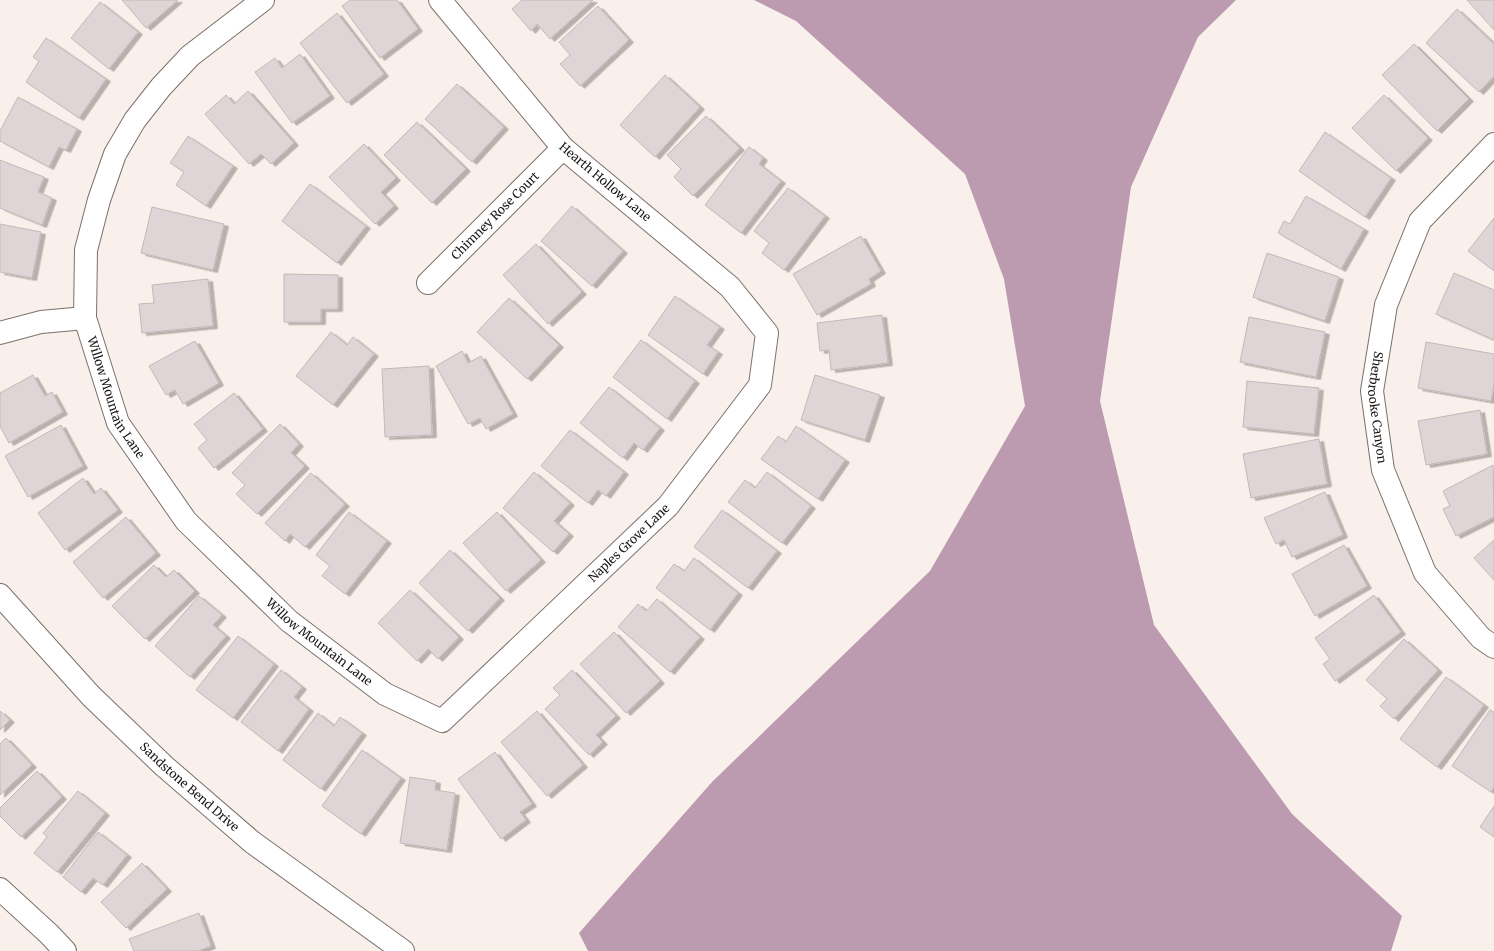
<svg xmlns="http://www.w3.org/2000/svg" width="1494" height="951" font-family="Merriweather,serif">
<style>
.water{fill:#bc9aaf}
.building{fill:#e0d5d6;stroke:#c3b8b8;filter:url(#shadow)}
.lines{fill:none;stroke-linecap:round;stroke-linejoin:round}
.minor-casing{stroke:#7a716d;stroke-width:24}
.minor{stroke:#fff;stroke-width:22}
.labels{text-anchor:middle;stroke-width:3;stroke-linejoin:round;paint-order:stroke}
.street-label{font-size:12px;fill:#191514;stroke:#fff}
</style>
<defs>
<filter id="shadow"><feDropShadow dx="4.5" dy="2.5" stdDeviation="0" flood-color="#0004"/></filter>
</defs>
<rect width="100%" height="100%" fill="#faf0eb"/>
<path class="water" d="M754,0H1236L1198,37L1131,187L1100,401L1154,625L1292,814L1402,916L1391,951H588L579,933L712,782L930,571L1025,406L1004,279L965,174L796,21Z"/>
<path class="building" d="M122,0H178L146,28Z
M350,0H397L418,29L380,58L342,6Z
M522,0H593L550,39L537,24L531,31L512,9Z
M1467,0H1494V30Z
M100,2L138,32L109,69L71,38Z
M598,6L629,40L580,86L560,64L570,55L559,42Z
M1457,9L1494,44V76L1479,92L1426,43Z
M337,13L384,74L347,103L300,43Z
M46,38L106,79L79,118L26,82L39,61L33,57Z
M1414,44L1469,99L1437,131L1382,75Z
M300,54L330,96L292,123L255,72L275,58L282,68Z
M665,75L700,107L655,157L620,125Z
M457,84L504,127L472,162L425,119Z
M248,91L294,143L271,164L261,154L249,164L205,114L226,95L234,104Z
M1384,95L1428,138L1396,171L1352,128Z
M18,97L77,129L66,150L59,147L49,167L0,141V131Z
M706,116L740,148L693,196L674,177L681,169L667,155Z
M417,122L466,169L432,203L384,155Z
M1325,132L1391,178L1365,217L1299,171Z
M188,136L233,166L206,206L176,185L184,172L170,163Z
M364,144L396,178L381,192L394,206L375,224L329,177Z
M749,147L763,158L759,164L781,181L741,233L705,205Z
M0,160L44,177L38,192L52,198L42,225L0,208Z
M310,184L366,226L337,263L282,221Z
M788,188L825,216L784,270L762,253L769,243L754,231Z
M1306,196L1364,229L1341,269L1278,233L1284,221L1290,224Z
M572,206L623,251L592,286L541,241Z
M152,207L224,224L213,270L141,253Z
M1494,218V271L1468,251Z
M0,224L41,232L32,278L0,272Z
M861,236L881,271L869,279L871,284L817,315L793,274Z
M536,244L582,292L548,324L503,275Z
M1267,253L1339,277L1325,321L1253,297Z
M1454,273L1494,290V340L1436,314Z
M284,274L338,275V309H321V322H284Z
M208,279L213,326L142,333L139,304L154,303L152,285Z
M675,296L720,327L707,345L718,352L703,374L648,335Z
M509,298L559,345L527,379L477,332Z
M882,315L888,363L831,370L829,350L820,351L817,323Z
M1249,317L1325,332L1316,377L1240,362Z
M331,332L347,345L353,337L374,354L333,405L296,376Z
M641,340L695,381L667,419L613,377Z
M195,341L219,383L183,404L175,390L166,395L149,366Z
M1426,342L1494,354V384L1491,401L1418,388Z
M462,351L468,363L481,356L513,414L486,429L480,418L468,424L436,366Z
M429,366L432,435L385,437L382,369Z
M33,375L45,396L52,392L63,412L9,443L0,426V393Z
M815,375L880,395L865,440L801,420Z
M1247,381L1319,388L1314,434L1243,427Z
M609,387L660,428L643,450L634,443L623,458L580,423Z
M234,393L263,429L214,468L198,448L207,440L194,424Z
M1480,410L1487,454L1426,465L1418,421Z
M280,424L299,444L291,453L305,466L257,514L236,494L245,485L232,473Z
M61,425L83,466L28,497L5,456Z
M796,426L845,460L818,499L761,459L778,436L786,442Z
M570,430L624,472L606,496L598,490L588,503L541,466Z
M1319,439L1327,484L1251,498L1243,454Z
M1493,465L1494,517L1456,536L1443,509L1450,506L1443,491Z
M534,472L570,503L554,521L569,534L553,552L503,508Z
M767,472L811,506L782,543L728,502L745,480L755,488Z
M311,473L345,504L305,547L290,534L285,541L265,523Z
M83,478L94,494L101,488L118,510L65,550L38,513Z
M1325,492L1343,535L1292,557L1284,540L1276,544L1264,518Z
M722,510L777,551L748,588L694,547Z
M349,512L387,541L345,594L322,576L330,566L316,555Z
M497,512L541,560L506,591L463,543Z
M126,517L156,553L103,598L73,562Z
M1494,540V580L1474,558Z
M1344,545L1367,586L1315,616L1292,574Z
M450,550L500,598L468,631L419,583Z
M694,558L738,593L710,630L656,588L674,564L684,571Z
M154,565L166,577L174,570L195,591L145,639L112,606Z
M410,590L459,637L438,659L428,649L417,661L378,623Z
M1374,595L1401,632L1335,681L1323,664L1330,659L1315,638Z
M199,596L222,615L213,625L226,636L190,677L155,646Z
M657,599L700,637L670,672L618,627L638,604L646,611Z
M614,632L660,681L626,713L580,664Z
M238,636L274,664L233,718L196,690Z
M1404,639L1438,670L1394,719L1380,706L1387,699L1366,680Z
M281,670L302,687L294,697L309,709L278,751L241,722Z
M572,670L616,716L596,735L603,742L589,755L545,709L560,695L553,688Z
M1446,677L1484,705L1437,767L1400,739Z
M1490,710L1494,712V787L1491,792L1452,766Z
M0,711L10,720L0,730Z
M537,711L583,765L547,796L501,742Z
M318,713L334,726L340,717L362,733L321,789L283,760Z
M6,738L32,765L0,795V744Z
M362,750L401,778L361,834L322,806Z
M495,752L532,804L520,812L526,820L501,839L458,779Z
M37,771L62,797L21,837L0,816V808Z
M410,777L436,781L435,790L455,793L447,850L400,843Z
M78,791L105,813L57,872L34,853L47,837L43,833Z
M1494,806V837L1480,827Z
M98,832L127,855L103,885L93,878L81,892L63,877Z
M142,863L167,889L126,928L101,902Z
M199,913L211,946L198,951H134L129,939Z"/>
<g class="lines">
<defs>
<g id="minor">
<path id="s1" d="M263,0L190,56L161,87L135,120L115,154L99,200L86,250L85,318L118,423L186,521L289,621L385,694L442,721L668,506L760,385L767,333L730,287L563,148L440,0"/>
<path id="s2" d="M1494,144L1420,221L1386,305L1372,391L1383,470L1425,573L1481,638L1494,647"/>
<path id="s3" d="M428,283L563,148"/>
<path d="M0,333L41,322L85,318"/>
<path id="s4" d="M0,595L91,696L164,766L252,842L403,951"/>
<path d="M0,889L49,934L65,951"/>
</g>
</defs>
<use href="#minor" class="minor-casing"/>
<use href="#minor" class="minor"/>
</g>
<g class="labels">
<g class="street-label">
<text transform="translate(605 182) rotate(40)" y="4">Hearth Hollow Lane</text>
<text dy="4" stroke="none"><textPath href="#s3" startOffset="95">Chimney Rose Court</textPath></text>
<text dy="4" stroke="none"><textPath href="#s1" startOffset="470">Willow Mountain Lane</textPath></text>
<text dy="4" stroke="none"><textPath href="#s2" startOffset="301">Sherbrooke Canyon</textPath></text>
<text dy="4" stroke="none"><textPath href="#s1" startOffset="1199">Naples Grove Lane</textPath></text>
<text dy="4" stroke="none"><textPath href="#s1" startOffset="794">Willow Mountain Lane</textPath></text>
<text dy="4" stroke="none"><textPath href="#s4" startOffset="270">Sandstone Bend Drive</textPath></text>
</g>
</g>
</svg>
